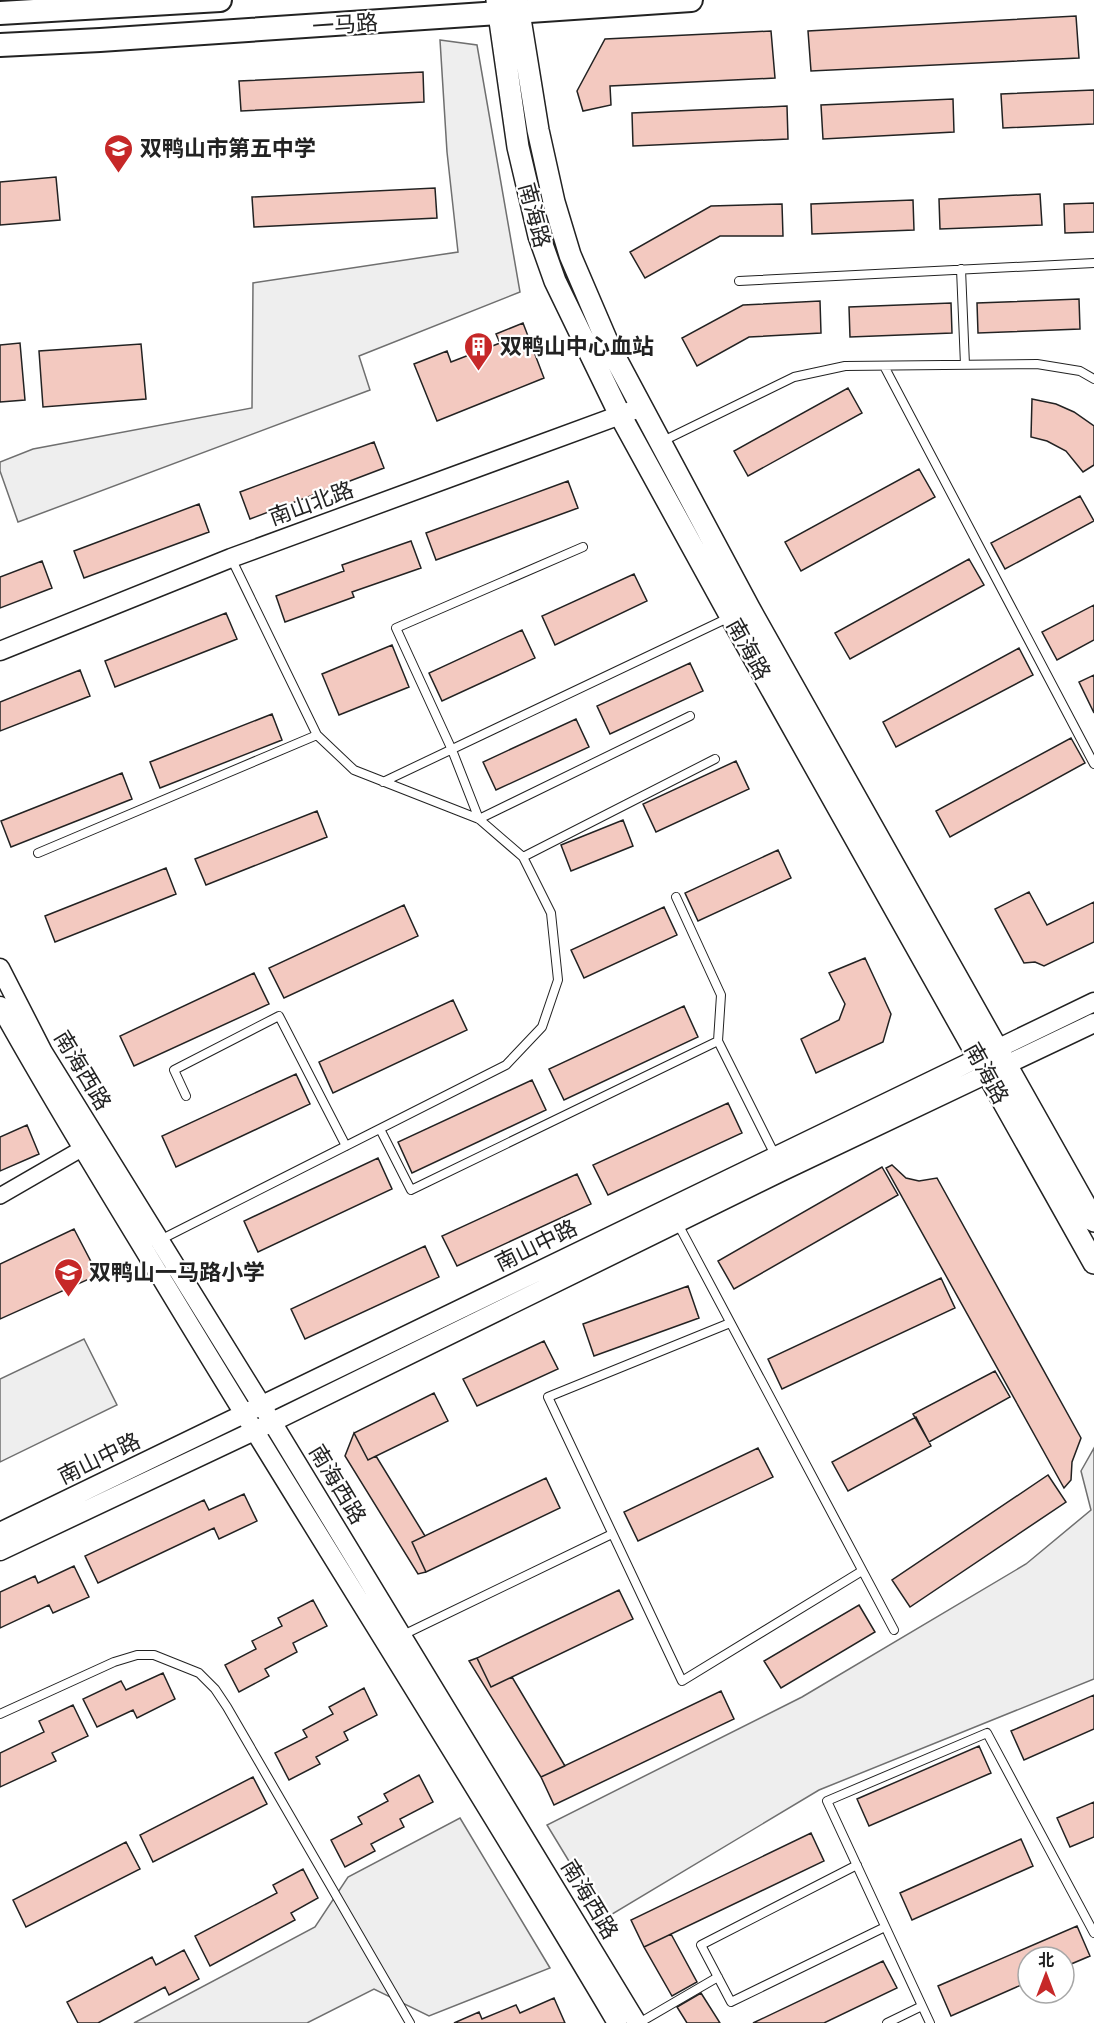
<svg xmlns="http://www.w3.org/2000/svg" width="1094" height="2023" font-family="'Space Grotesk','Noto Sans SC',sans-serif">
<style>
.green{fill:#eee;stroke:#6f6f6f;stroke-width:1.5}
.building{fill:#f3c9c0;stroke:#222;stroke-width:1.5}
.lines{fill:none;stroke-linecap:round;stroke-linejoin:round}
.service-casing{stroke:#222;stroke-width:10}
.minor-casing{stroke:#222;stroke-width:18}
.tertiary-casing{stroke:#222;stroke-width:21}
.secondary-casing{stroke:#222;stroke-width:24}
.primary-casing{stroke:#222;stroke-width:26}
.service{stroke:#fff;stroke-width:8}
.minor{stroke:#fff;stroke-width:15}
.tertiary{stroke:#fff;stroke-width:18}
.secondary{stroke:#fff;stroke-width:21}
.primary{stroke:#fff;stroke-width:22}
.labels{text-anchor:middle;stroke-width:4.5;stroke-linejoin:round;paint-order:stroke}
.street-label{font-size:22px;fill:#222;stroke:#fff}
.poi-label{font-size:22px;font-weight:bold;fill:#222;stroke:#fff;text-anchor:start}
</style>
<rect width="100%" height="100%" fill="#fff"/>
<path class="green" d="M440,40L477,45L520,292L359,356L370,390L18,522L0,471V462L33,449L252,408L253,283L458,252L447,152Z
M84,1339L117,1405L0,1462V1379Z
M1094,1448V1679L819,1790L604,1919L547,1825L802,1697L1026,1564L1091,1510L1081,1471Z
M460,1818L550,1968L429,2016L374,1989L307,2023H134L315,1927L348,1877Z"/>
<path class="building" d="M1076,16L1079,58L811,71L808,31Z
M771,31L775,78L610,86L611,105L583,111L577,91L605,39Z
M423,72L424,102L241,111L239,81Z
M1094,90V124L1003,128L1001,94Z
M953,99L954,132L823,139L821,105Z
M787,106L788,139L633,146L632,113Z
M56,177L60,220L0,225V182Z
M435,188L437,218L254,227L252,197Z
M1040,194L1042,225L940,229L939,199Z
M913,200L914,230L812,234L811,204Z
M1094,203V232L1065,233L1064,204Z
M782,204L783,236H720L645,278L630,252L711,206Z
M1079,299L1080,329L978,333L977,303Z
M820,301L821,333L749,337L697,366L682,338L743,305Z
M951,303L952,333L850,337L849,307Z
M523,323L544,378L437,421L414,364L447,351L451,362L500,343L496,334Z
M20,343L25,400L0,402V345Z
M141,344L146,399L43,407L39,351Z
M848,388L862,413L748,476L734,451Z
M1032,399L1056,404L1074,412L1094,426V465L1083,472L1066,451L1047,441L1031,437Z
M374,442L384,468L250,519L240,492Z
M919,469L935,497L801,571L785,542Z
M568,481L578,508L436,560L426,533Z
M1080,496L1094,521L1005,569L991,543Z
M199,504L209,532L84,578L74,551Z
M411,541L421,568L352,592L354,597L285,622L276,596L344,571L342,565Z
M969,559L984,585L850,659L835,633Z
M42,561L52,588L0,608V577Z
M634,574L647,601L555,645L542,616Z
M1094,605V640L1057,660L1042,632Z
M226,613L237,639L115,687L105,661Z
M522,630L535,658L442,701L429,673Z
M392,645L409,687L339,715L322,674Z
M1019,648L1033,675L896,747L883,722Z
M690,663L703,691L610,734L597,706Z
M80,670L90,696L0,731V702Z
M1094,675V713L1079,682Z
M272,714L282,740L160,788L150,762Z
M576,719L589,747L496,790L483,762Z
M1071,738L1085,763L950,837L936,811Z
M736,761L749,789L656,832L643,804Z
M122,773L132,799L11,847L1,821Z
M317,811L327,837L206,885L195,859Z
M623,820L633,846L571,871L561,845Z
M778,850L791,878L698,921L685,893Z
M166,868L176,894L55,942L45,916Z
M1029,892L1047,925L1094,902V942L1044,966L1035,962L1024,963L995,909Z
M404,905L418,936L284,998L269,968Z
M664,907L677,935L584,978L571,950Z
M865,958L891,1014L883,1042L816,1073L801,1039L839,1020L845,1004L829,973Z
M254,973L269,1004L134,1066L120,1036Z
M453,1000L467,1030L333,1093L319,1062Z
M684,1006L698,1037L564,1100L549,1069Z
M296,1074L310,1104L176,1167L162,1136Z
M532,1080L546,1110L412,1173L398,1142Z
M728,1103L742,1133L608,1195L593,1165Z
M27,1125L39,1154L0,1171V1137Z
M378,1158L392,1189L258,1252L244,1221Z
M892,1165L906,1178L919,1181L937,1178L1081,1438L1072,1462L1071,1480L1064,1488L886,1168Z
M882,1167L898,1195L734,1289L718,1261Z
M577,1174L591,1204L457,1266L442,1236Z
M74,1229L98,1275L0,1319V1264Z
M425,1246L439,1277L305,1339L291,1309Z
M941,1278L955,1308L782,1389L768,1359Z
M688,1286L699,1318L594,1356L583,1324Z
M544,1341L558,1369L477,1406L463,1379Z
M995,1371L1010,1397L929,1442L913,1414Z
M434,1393L448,1421L368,1460L354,1433Z
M916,1417L931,1446L848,1491L832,1462Z
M354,1433L368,1460L376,1456L425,1536L412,1542L426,1572L418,1574L345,1456Z
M758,1448L773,1477L638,1541L624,1512Z
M1048,1475L1066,1502L910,1607L892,1580Z
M546,1478L560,1508L426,1572L412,1542Z
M244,1494L257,1521L219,1539L214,1528L98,1583L85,1556L204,1500L209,1510Z
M74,1566L89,1597L53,1613L49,1605L0,1628V1592L35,1576L38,1583Z
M619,1590L633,1619L491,1687L477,1658Z
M313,1600L327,1626L293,1643L297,1652L265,1669L269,1676L239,1692L225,1665L256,1649L252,1641L282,1626L278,1618Z
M859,1605L875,1632L781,1688L764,1661Z
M477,1658L491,1687L512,1677L565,1766L541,1777L469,1661Z
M163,1673L175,1699L137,1718L133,1710L97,1727L83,1699L121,1681L126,1690Z
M364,1688L377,1715L344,1732L348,1740L316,1757L320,1764L289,1780L275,1753L307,1737L303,1730L333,1714L329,1707Z
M721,1691L734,1719L554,1805L541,1777Z
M1094,1695V1729L1024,1760L1011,1731Z
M73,1705L88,1736L52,1753L56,1761L0,1787V1753L44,1732L39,1721Z
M979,1746L991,1773L869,1826L857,1799Z
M419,1775L433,1802L400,1819L404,1827L371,1844L375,1851L345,1867L331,1840L362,1824L358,1817L388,1801L384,1794Z
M253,1777L267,1804L153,1862L140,1835Z
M1094,1802V1837L1070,1847L1057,1818Z
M811,1833L824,1861L644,1947L631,1920Z
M1021,1839L1033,1866L912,1920L900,1893Z
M126,1842L140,1869L26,1927L13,1900Z
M303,1869L318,1898L291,1913L295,1920L210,1966L195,1936L277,1893L273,1885Z
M1077,1926L1090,1956L1064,1967V1957H1028V1982L951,2016L938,1986Z
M671,1934L697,1982L672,1996L644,1947Z
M184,1950L199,1979L169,1995L165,1987L98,2023H78L67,2002L152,1957L156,1965Z
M883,1961L897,1988L824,2023H753Z
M701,1993L720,2023H687L677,2007Z
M554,1998L565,2023H454L479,2012L482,2019L516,2005L520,2013Z"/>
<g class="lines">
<defs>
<path id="service" d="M961,269L965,365
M739,281L1094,263
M884,366L1094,764
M663,441L794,377L845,366L1037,364L1080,371L1094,379
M583,547L396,628L452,750L479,819L690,716
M383,782L728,618
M38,853L317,735
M523,857L715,759
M718,1041L775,1155
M186,1096L174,1070L279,1016L346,1146
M380,1129L411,1190L718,1041L721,995L676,897
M678,1224L894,1630
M160,1240L506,1065L542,1027L558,980L551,913L523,857L479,819L354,770L317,735L231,558
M730,1323L548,1397L682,1681L862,1571
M403,1635L612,1534
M0,1714L114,1662L137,1655H154L199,1673L215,1689L227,1707L410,2023
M857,1865L701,1945L731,2002L885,1927
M639,2023L718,1977
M887,2023L922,2006
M930,2023L827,1801L987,1733L1094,1933"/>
<path id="minor" d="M0,1196L83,1148"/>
<path id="tertiary" d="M0,651L231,558L642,407
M0,968L43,1052L272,1422L637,2023
M0,1006C53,1102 111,1195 168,1289C316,1534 471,1776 617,2023
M0,1532L1094,1002
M0,1551L254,1431L783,1171L1094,1023"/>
<path id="secondary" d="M497,0L518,147L539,236L555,281L620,415L731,617L1094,1263
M517,0L538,130L554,202L570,255L609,346L749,608L1094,1221"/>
<path id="primary" d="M0,13L220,0
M0,45L100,40L691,0"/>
</defs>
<use href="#service" class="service-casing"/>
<use href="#minor" class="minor-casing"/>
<use href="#tertiary" class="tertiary-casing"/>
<use href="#secondary" class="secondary-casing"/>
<use href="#primary" class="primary-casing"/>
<use href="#service" class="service"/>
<use href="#minor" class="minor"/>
<use href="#tertiary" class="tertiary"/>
<use href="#secondary" class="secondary"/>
<use href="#primary" class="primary"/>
</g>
<defs>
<symbol id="school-pin" viewBox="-11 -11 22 30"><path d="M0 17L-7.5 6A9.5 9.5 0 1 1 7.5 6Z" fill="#c62828" stroke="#fff"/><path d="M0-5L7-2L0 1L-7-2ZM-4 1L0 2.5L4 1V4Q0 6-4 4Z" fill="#fff"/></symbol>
<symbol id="building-pin" viewBox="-11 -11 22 30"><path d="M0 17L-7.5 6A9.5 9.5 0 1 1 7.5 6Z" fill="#c62828" stroke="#fff"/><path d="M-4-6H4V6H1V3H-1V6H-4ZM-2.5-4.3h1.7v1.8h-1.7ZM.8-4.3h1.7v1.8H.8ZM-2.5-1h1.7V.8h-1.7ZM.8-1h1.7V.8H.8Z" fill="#fff"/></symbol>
</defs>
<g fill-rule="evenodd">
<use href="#school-pin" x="102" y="132" width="33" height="45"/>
<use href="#building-pin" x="462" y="330" width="33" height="45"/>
<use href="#school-pin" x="52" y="1256" width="33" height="45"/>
</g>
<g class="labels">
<g class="street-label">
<text transform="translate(345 24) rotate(-4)" y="8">一马路</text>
<text transform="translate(535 215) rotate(75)" y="8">南海路</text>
<text transform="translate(311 503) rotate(-20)" y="8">南山北路</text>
<text transform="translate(749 649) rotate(61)" y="8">南海路</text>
<text transform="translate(83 1070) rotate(59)" y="8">南海西路</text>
<text transform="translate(987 1073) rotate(61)" y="8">南海路</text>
<text transform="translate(536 1245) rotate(-26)" y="8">南山中路</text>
<text transform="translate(99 1458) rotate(-26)" y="8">南山中路</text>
<text transform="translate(338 1484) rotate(59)" y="8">南海西路</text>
<text transform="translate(590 1899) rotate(59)" y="8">南海西路</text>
</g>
<g class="poi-label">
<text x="140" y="156">双鸭山市第五中学</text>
<text x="500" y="354">双鸭山中心血站</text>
<text x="89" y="1280">双鸭山一马路小学</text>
</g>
</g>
<g transform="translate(1046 1975)"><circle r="28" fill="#ffffff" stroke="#a7a7a7" stroke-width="1.5"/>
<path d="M0-4.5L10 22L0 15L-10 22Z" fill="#c62828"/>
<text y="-9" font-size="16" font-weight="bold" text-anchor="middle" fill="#222222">北</text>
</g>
</svg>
